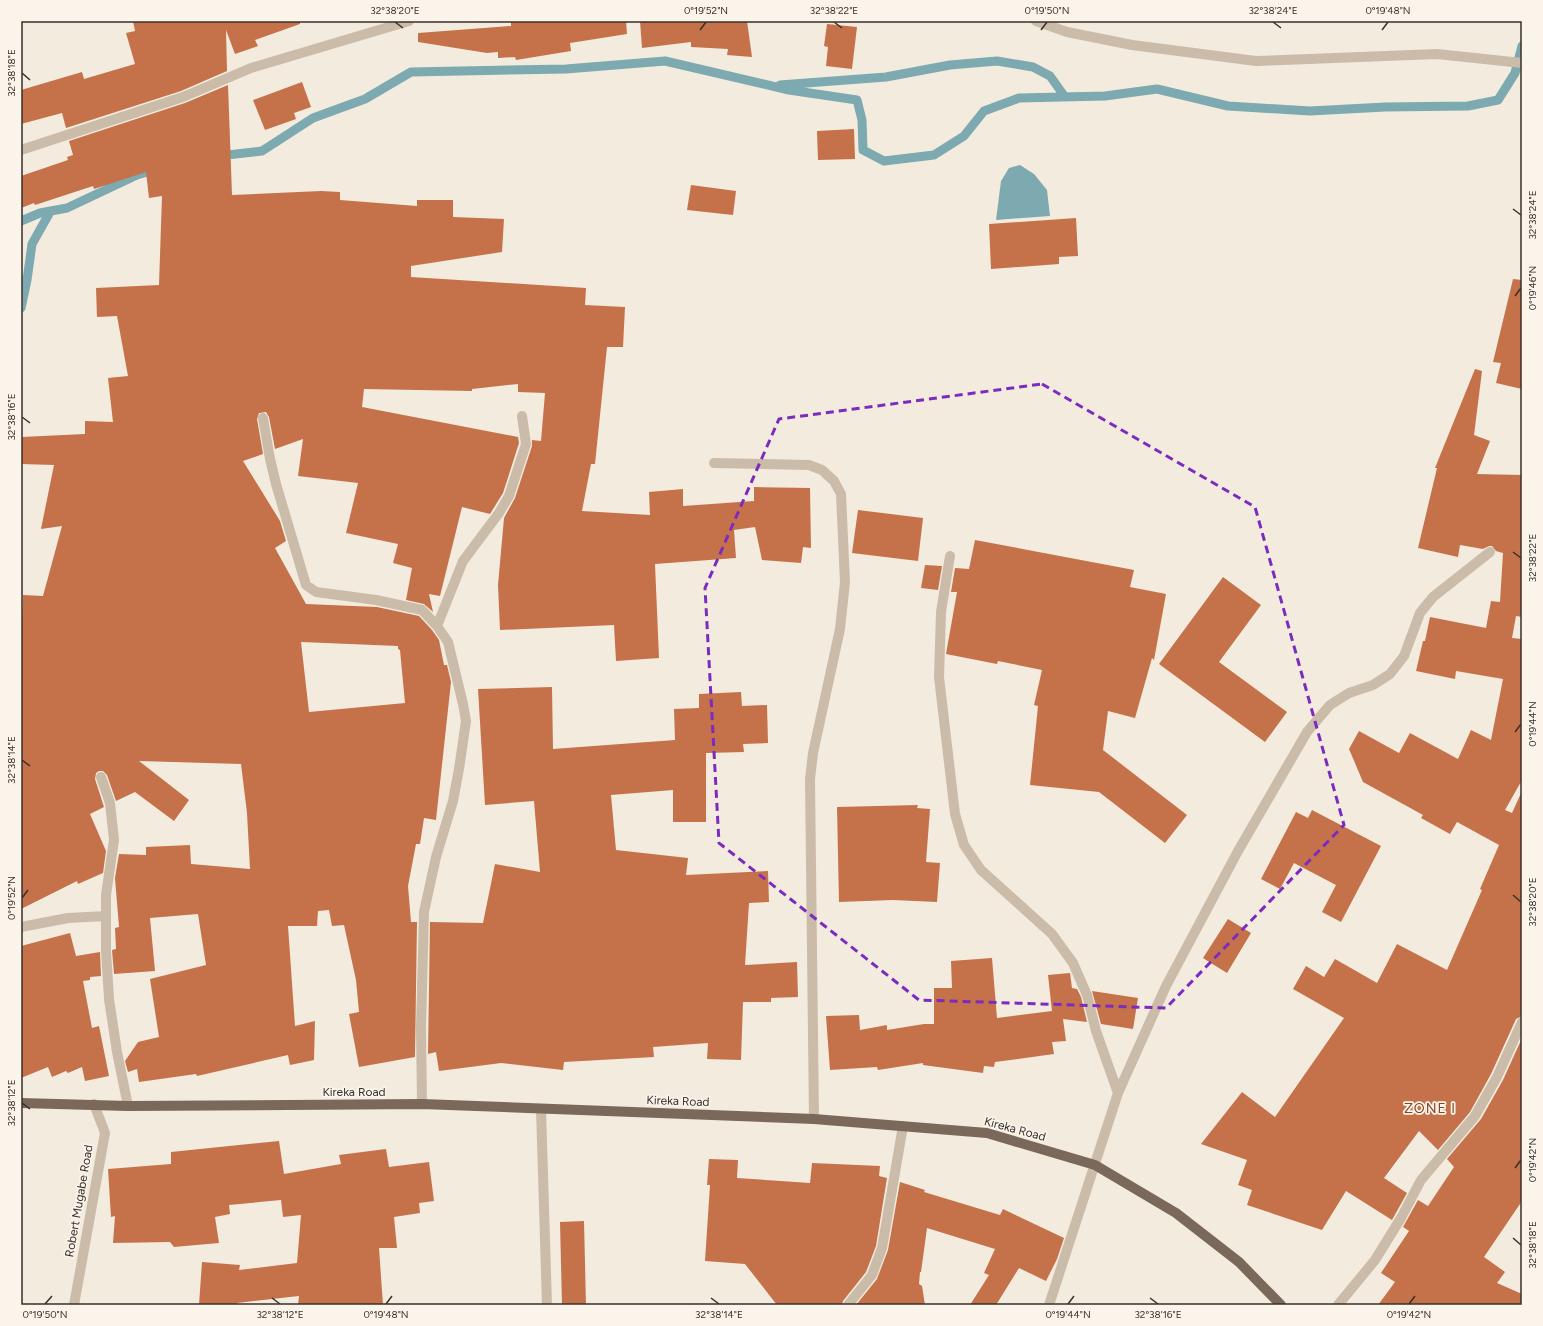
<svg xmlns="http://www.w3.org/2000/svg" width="1543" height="1326" font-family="Figtree,sans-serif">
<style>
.water{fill:#7da9b0}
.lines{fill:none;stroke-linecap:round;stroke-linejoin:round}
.stream{stroke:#7da9b0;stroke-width:9}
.building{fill:#c5724a;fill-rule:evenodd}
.minor{stroke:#cbbcaa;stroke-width:10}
.major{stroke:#7a685b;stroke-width:10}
.marked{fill:none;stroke:#7b2cbf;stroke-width:3;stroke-dasharray:8 5;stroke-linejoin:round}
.ticks{fill:none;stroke:#39302a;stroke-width:1.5}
.labels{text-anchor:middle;stroke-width:3.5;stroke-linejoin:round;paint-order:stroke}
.street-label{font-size:12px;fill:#39302a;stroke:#faf4eb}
.quarter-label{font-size:14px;letter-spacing:1px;fill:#884323;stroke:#faf4eb}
.neatline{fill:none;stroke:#39302a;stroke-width:1.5}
.ticks-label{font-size:10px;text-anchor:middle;fill:#39302a}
</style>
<rect width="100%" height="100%" fill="#f3ebde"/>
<path class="water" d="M1020,165L1034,174L1047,190L1050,216L996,220L1001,181L1009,168Z"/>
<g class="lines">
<path class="stream" d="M780,85L886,77L950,65L997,61L1033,67L1050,76L1065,97
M218,156L262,151L313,118L365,99L411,72L566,69L665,61L789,90L857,100L862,120L863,150L884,161L934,155L964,136L984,111L1019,98L1105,96L1157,89L1228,106L1310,111L1385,107L1468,106L1498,100L1515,73L1522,46
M21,221L40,213L67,208L137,175L157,169
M21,308L27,280L32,244L50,212"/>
</g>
<path class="building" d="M133,21H300V24L255,40L258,46L235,54L226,30L227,71L181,91L66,128L62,113L21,124V90L82,72L84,79L135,64L126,33L135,31Z
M511,21H626L627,34L570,43L571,51L516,60L515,57L498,58V52L487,53L418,42V33L511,26Z
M640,21H747L752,57L727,55L728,49L691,47V42L642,48Z
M827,24L857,27L852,69L826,66L828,47L824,46Z
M302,82L311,107L294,113L296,119L265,130L253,100Z
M228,85L232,195L321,191L340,192V200L417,206V200H453V217L504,219L502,252L411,266V277L586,288L585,305L625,307L623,347H607L595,464H591L582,511L650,515L649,492L683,489V506L754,501V487L810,488L811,548L803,547L801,563L762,560L755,527L734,530L736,558L655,564L659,658L616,661L614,625L500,630L498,585L504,518L515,498L532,446V440L541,441L545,393L518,392V384L472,389V391L364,389L362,407L518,437L519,443L503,493L490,514L462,507L440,596L429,594L433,612L424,604L406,600L412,568L393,563L398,544L346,533L358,483L298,476L303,439L275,449L269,417L266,412L259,413L257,419L263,454L243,461L280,521L286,541L275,548L306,604L377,607L419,616L432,630L439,640L444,665H447L451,682L436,820L424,818L420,844H416L408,886L411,922H417L415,1057L359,1067L349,1014L359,1012L356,980L344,925L332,926L329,910L318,911L317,926H288L295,1026L315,1021L314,1060L290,1065L288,1055L197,1076L196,1074L139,1082L137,1069L128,1072L125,1061L138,1042L159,1037L150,979L206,965L198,914L150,918L155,971L114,974L112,950L116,949L115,928L119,927L115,878L119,854L146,855V847L190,845L191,864L250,869L247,813L241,764L139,761L189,800L174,821L135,792L116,801L107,775L103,771H99L96,773L95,779L104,807L90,814L106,851L103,873L78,884L77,881L21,909V648L23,595L43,596L62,526L41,529L54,465L21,464V437L85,434V421L113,422L108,378L128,376L117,316L97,317L96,288L159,285L162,196L149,198L146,172L94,189L93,186L35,205L34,203L21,208V176L68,160L67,157L73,155L69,141L185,103ZM301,642L398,646V649L400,650L405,703L309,712Z
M854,129L855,159L818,160L817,131Z
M691,185L736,191L733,215L687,210Z
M1076,218L1078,256L1059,257V264L991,269L989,224Z
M1513,279L1522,280V389L1496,383L1501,363L1493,362Z
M1475,369L1482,371L1474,435L1490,441L1477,474L1522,475V617L1516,616L1512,638L1522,639V780L1505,810L1512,813L1522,791V1016L1516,1019L1491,1074L1470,1112L1438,1150L1419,1131L1384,1178L1407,1193L1392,1220L1346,1191L1322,1230L1247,1205L1252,1190L1238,1185L1247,1160L1201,1144L1242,1092L1275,1117L1344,1018L1293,989L1306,966L1324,977L1335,959L1377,983L1397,944L1447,970L1482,890L1480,889L1499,845L1457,822L1450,834L1421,818L1423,815L1363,782L1349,749L1359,731L1399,753L1410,733L1458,759L1471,730L1491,740L1503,679L1456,671L1455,679L1416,671L1423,641H1425L1430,617L1486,628L1491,601L1500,602L1503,553L1496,551L1492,546H1489L1483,549L1460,545L1458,557L1418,548L1437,468H1435Z
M858,510L923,518L918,561L852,553Z
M975,540L1134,570L1130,587L1166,594L1154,660L1152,658L1135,718L1108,711L1103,750L1187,815L1165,843L1099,792L1030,785L1038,706L1034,705L1042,670L998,661L997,664L946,654L957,592H951L955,568L969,569Z
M925,565L942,566L938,590L921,588Z
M1223,577L1261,605L1219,662L1287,712L1265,742L1159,664Z
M552,687L553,749L675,740L674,709L699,708V694L741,692L742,706L767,705L768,743L743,744L744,752L706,753V822H673V790L611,795L616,850L688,858L686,875L768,871L769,902L749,903L745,965L797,962L798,997L771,998V1002H743L741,1060L707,1059L708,1043L653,1047L654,1057L564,1062L563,1070L501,1063L439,1071L436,1052L428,1054L430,922L483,923L495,864L540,872L534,801L485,805L478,689Z
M918,805L917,808L930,809L926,862L940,863L937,902L893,900L839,902L837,807Z
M1312,810L1381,846L1341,922L1322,912L1336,885L1294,863L1280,889L1261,879L1296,812L1308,818Z
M1228,919L1251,933L1227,973L1203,958Z
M70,933L76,956L100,952L101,976L90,977V980L83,981L92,1028L99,1026L109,1076L85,1081L82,1067L68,1073L66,1071L52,1077L48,1067L21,1078V946Z
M992,958L997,1018L1052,1011L1048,975L1070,973L1072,988L1077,989L1081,997L1087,1022L1063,1019L1066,1041L1052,1042L1054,1054L995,1062L994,1067L984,1066L983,1073L923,1065V1063L878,1070L877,1067L830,1070L826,1016L859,1015L860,1030L887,1025V1030L924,1024H934V988H952L951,961Z
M1092,991L1138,998L1133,1029L1101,1024Z
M1522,1038V1201L1484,1257L1505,1272L1497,1283L1522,1294V1305H1378L1395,1282L1381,1273L1409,1231L1403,1227L1418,1200L1428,1206L1454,1167L1447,1159L1481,1119L1503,1080Z
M279,1141L284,1174L341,1164L339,1155L386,1149L389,1167L429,1162L434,1201L419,1203L420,1213L394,1217L397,1248H379L383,1305H298L299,1296L237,1303V1305H199L202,1262L240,1265L239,1270L297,1263L301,1215L283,1217L281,1200L229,1205L230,1214L215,1217L219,1243L174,1247L170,1242L113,1243L115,1216L111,1217L108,1169L171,1164V1152Z
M709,1159L738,1160L737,1178L810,1183L812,1163L880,1166L879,1176L887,1178L876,1246L866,1272L843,1301L842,1305H777L745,1264L705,1261L710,1185H707Z
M900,1182L925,1190L924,1192L1000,1215L1003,1209L1064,1238L1057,1259L1046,1281L1019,1268L996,1305H970L989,1275L984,1273L995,1249L927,1228L921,1272H920L919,1284L922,1286L925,1305H856L877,1279L888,1250Z
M584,1221L586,1305H562L560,1222Z"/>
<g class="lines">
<path class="minor" d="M1036,21L1067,32L1132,45L1256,61L1437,54L1522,63
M21,150L183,97L251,68L409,21
M263,418L270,459L276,484L306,585L316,592L376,600L422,610L437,626L448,642L463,704L466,721L459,769L453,801L436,857L424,912L421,1028L422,1104
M714,463L809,465L822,470L834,481L841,494L845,582L840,629L813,753L810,779L814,1119
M950,556L941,612L939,677L955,814L964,845L981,870L1052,934L1073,963L1087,995L1096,1031L1118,1093L1049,1305
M437,626L463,561L499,513L509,496L526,444L522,416
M101,777L110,803L114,840L106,895V951L109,999L117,1052L128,1106
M21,927L68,918L106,916
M1118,1093L1166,986L1238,851L1307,732L1330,705L1349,693L1373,685L1390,674L1404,656L1420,613L1433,597L1490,552
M541,1109L547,1305
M74,1305L105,1133L94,1104
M848,1305L872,1275L882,1248L903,1126
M1338,1305L1375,1260L1401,1218L1421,1180L1475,1116L1497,1077L1522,1022"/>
<path class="major" d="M21,1103L128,1106L422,1104L814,1119L987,1133L1095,1165L1176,1213L1239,1262L1281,1305"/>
</g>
<path class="marked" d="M1042,384L1255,507L1344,825L1166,1008L919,1000L719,843L705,588L779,419Z"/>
<path class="ticks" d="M395,22L403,28M834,22L842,28M1273,22L1281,28M700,30L706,22M1041,30L1047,22M1382,30L1388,22M22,73L30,80M1513,209L1521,215M1515,296L1521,288M22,417L30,423M1513,552L1521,558M1515,732L1521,724M22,760L30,766M1513,895L1521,902M22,898L28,890M22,1103L30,1109M1515,1168L1521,1160M1513,1238L1521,1245M272,1298L280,1304M711,1298L719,1304M1150,1298L1158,1304M45,1304L52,1296M386,1304L392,1296M1068,1304L1074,1296M1409,1304L1415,1296"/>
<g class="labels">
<g class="street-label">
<text x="354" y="1096">Kireka Road</text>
<text transform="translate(678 1101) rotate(2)" y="4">Kireka Road</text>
<text transform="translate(1015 1129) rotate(15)" y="4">Kireka Road</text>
<text transform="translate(79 1201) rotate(-80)" y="4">Robert Mugabe Road</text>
</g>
<g class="quarter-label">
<text x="1430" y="1113">ZONE I</text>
</g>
</g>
<rect width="1543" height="1326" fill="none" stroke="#faf4eb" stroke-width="44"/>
<rect x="22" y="22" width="1499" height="1282" class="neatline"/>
<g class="ticks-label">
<text x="395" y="14">32°38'20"E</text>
<text x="706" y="14">0°19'52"N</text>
<text x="834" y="14">32°38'22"E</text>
<text x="1047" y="14">0°19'50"N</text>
<text x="1273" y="14">32°38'24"E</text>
<text x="1388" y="14">0°19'48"N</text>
<text transform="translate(11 73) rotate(-90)" y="4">32°38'18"E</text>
<text transform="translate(1532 215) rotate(-90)" y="4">32°38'24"E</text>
<text transform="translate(1532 288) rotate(-90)" y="4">0°19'46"N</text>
<text transform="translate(11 417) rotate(-90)" y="4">32°38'16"E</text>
<text transform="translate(1532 558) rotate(-90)" y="4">32°38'22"E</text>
<text transform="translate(1532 724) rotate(-90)" y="4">0°19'44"N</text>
<text transform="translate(11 760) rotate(-90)" y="4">32°38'14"E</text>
<text transform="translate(11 898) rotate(-90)" y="4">0°19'52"N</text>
<text transform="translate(1532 902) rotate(-90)" y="4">32°38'20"E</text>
<text transform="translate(11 1103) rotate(-90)" y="4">32°38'12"E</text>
<text transform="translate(1532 1160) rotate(-90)" y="4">0°19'42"N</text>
<text transform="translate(1532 1245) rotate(-90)" y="4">32°38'18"E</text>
<text x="45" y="1318">0°19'50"N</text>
<text x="280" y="1318">32°38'12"E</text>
<text x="386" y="1318">0°19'48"N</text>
<text x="719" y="1318">32°38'14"E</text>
<text x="1068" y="1318">0°19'44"N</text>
<text x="1158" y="1318">32°38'16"E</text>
<text x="1409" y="1318">0°19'42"N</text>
</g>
</svg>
